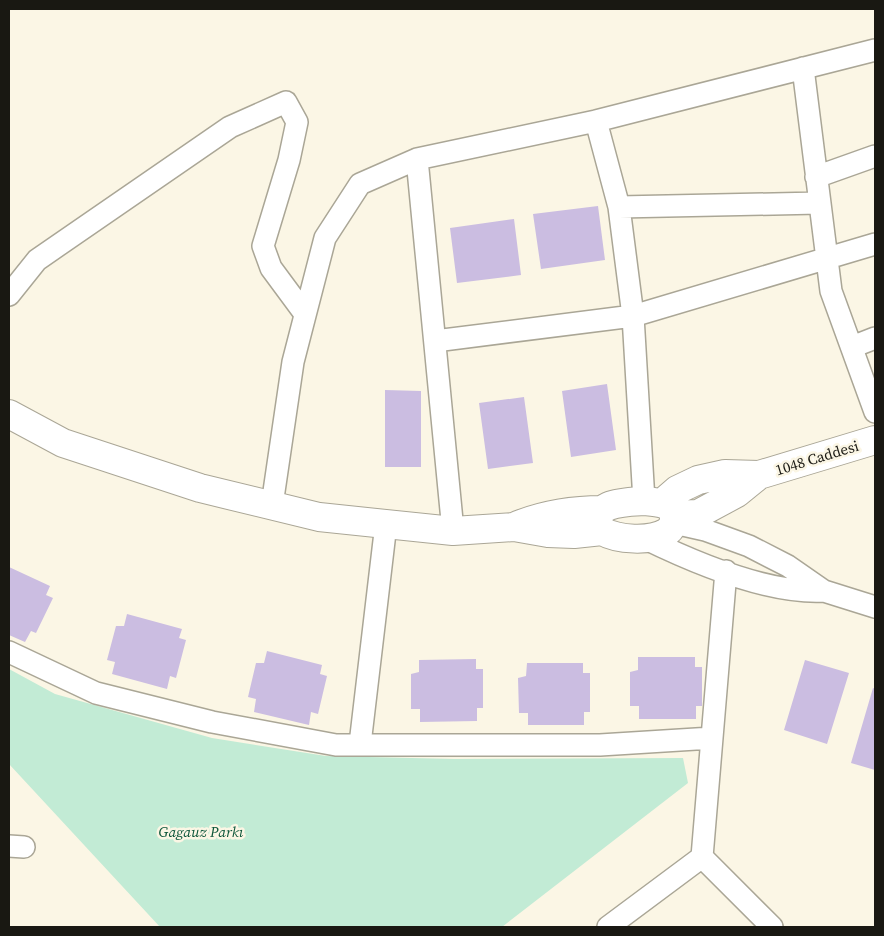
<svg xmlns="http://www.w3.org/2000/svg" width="884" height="936" font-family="'Source Serif 4',serif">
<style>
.green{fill:#c2ebd5}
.building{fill:#cbbde1}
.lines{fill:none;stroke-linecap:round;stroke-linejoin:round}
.minor-casing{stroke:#aaa696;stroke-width:24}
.major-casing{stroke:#aaa696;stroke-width:30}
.minor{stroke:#fff;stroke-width:21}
.major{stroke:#fff;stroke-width:28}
.labels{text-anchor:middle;stroke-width:5;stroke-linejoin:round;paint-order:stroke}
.street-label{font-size:15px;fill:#191812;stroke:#fbf6e5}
.park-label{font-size:15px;font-style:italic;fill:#0d563a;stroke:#fbf6e5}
</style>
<rect width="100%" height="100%" fill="#fbf6e5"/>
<path class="green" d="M9,669L55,694L212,738L326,756L454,759L683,758L688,783L502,927H160L9,764Z"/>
<path class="building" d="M598,206L605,260L541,269L533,214Z
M514,219L521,275L457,283L450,228Z
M607,384L616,450L571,457L562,391Z
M385,390L421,391V467H385Z
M524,397L533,463L488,469L479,403Z
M9,567L50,586L46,595L53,598L36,633L31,631L25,642L9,635Z
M127,614L182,629L179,638L186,640L176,678L170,676L167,689L112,674L115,662L107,660L116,626H124Z
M267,651L322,665L320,674L327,676L318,714L311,712L309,725L254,712L256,699L248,697L256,663H264Z
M638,657H695V667H702V706H696V719H639V706H630V672L638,670Z
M476,659V669H483V708H477V721L420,722V709H411V674L419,672V660Z
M805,660L849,673L827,744L784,730Z
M527,663H583V673H590V712H584V725H528V713H519L518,678L526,676Z
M873,688L875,689V770L851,763Z"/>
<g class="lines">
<defs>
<path id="minor" d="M803,68L831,291L875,412
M596,121L619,207L633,316L644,501
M417,159L453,531
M816,177L875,156
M619,207L819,203
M9,295L37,260L230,127L286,102L297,122L289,160L263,246L271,268L305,314
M435,341L633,316L875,244
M852,347L875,338
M272,505L293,362L325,238L360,184L417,159L596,121L875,50
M674,523L705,530L749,546L788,566L824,591L875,607
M644,538C693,562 769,594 824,591
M726,571L702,857L772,927
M9,652L96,693L212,722L336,745H600L712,738
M360,744L386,524
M9,846L24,847
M608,927L702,857"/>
<path id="major" d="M9,414L63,443L200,488L319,517L453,531L514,527L548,533L574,534L602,531
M644,501C656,502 674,502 674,519C674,524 671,529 667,532C650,542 618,540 602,531C586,502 626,502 644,501Z
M662,503L677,490L698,480L725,474L759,475L875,440
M674,515L698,514L737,493L759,475
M518,525C546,514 571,510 602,510"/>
</defs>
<use href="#minor" class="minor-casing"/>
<use href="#major" class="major-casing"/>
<use href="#minor" class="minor"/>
<use href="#major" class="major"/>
</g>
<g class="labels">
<g class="street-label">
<text transform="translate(817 458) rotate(-17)" y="5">1048 Caddesi</text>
</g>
<g class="park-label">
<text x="201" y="837">Gagauz Parkı</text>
</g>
</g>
<rect width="884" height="936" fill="none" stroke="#191812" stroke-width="20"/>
</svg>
